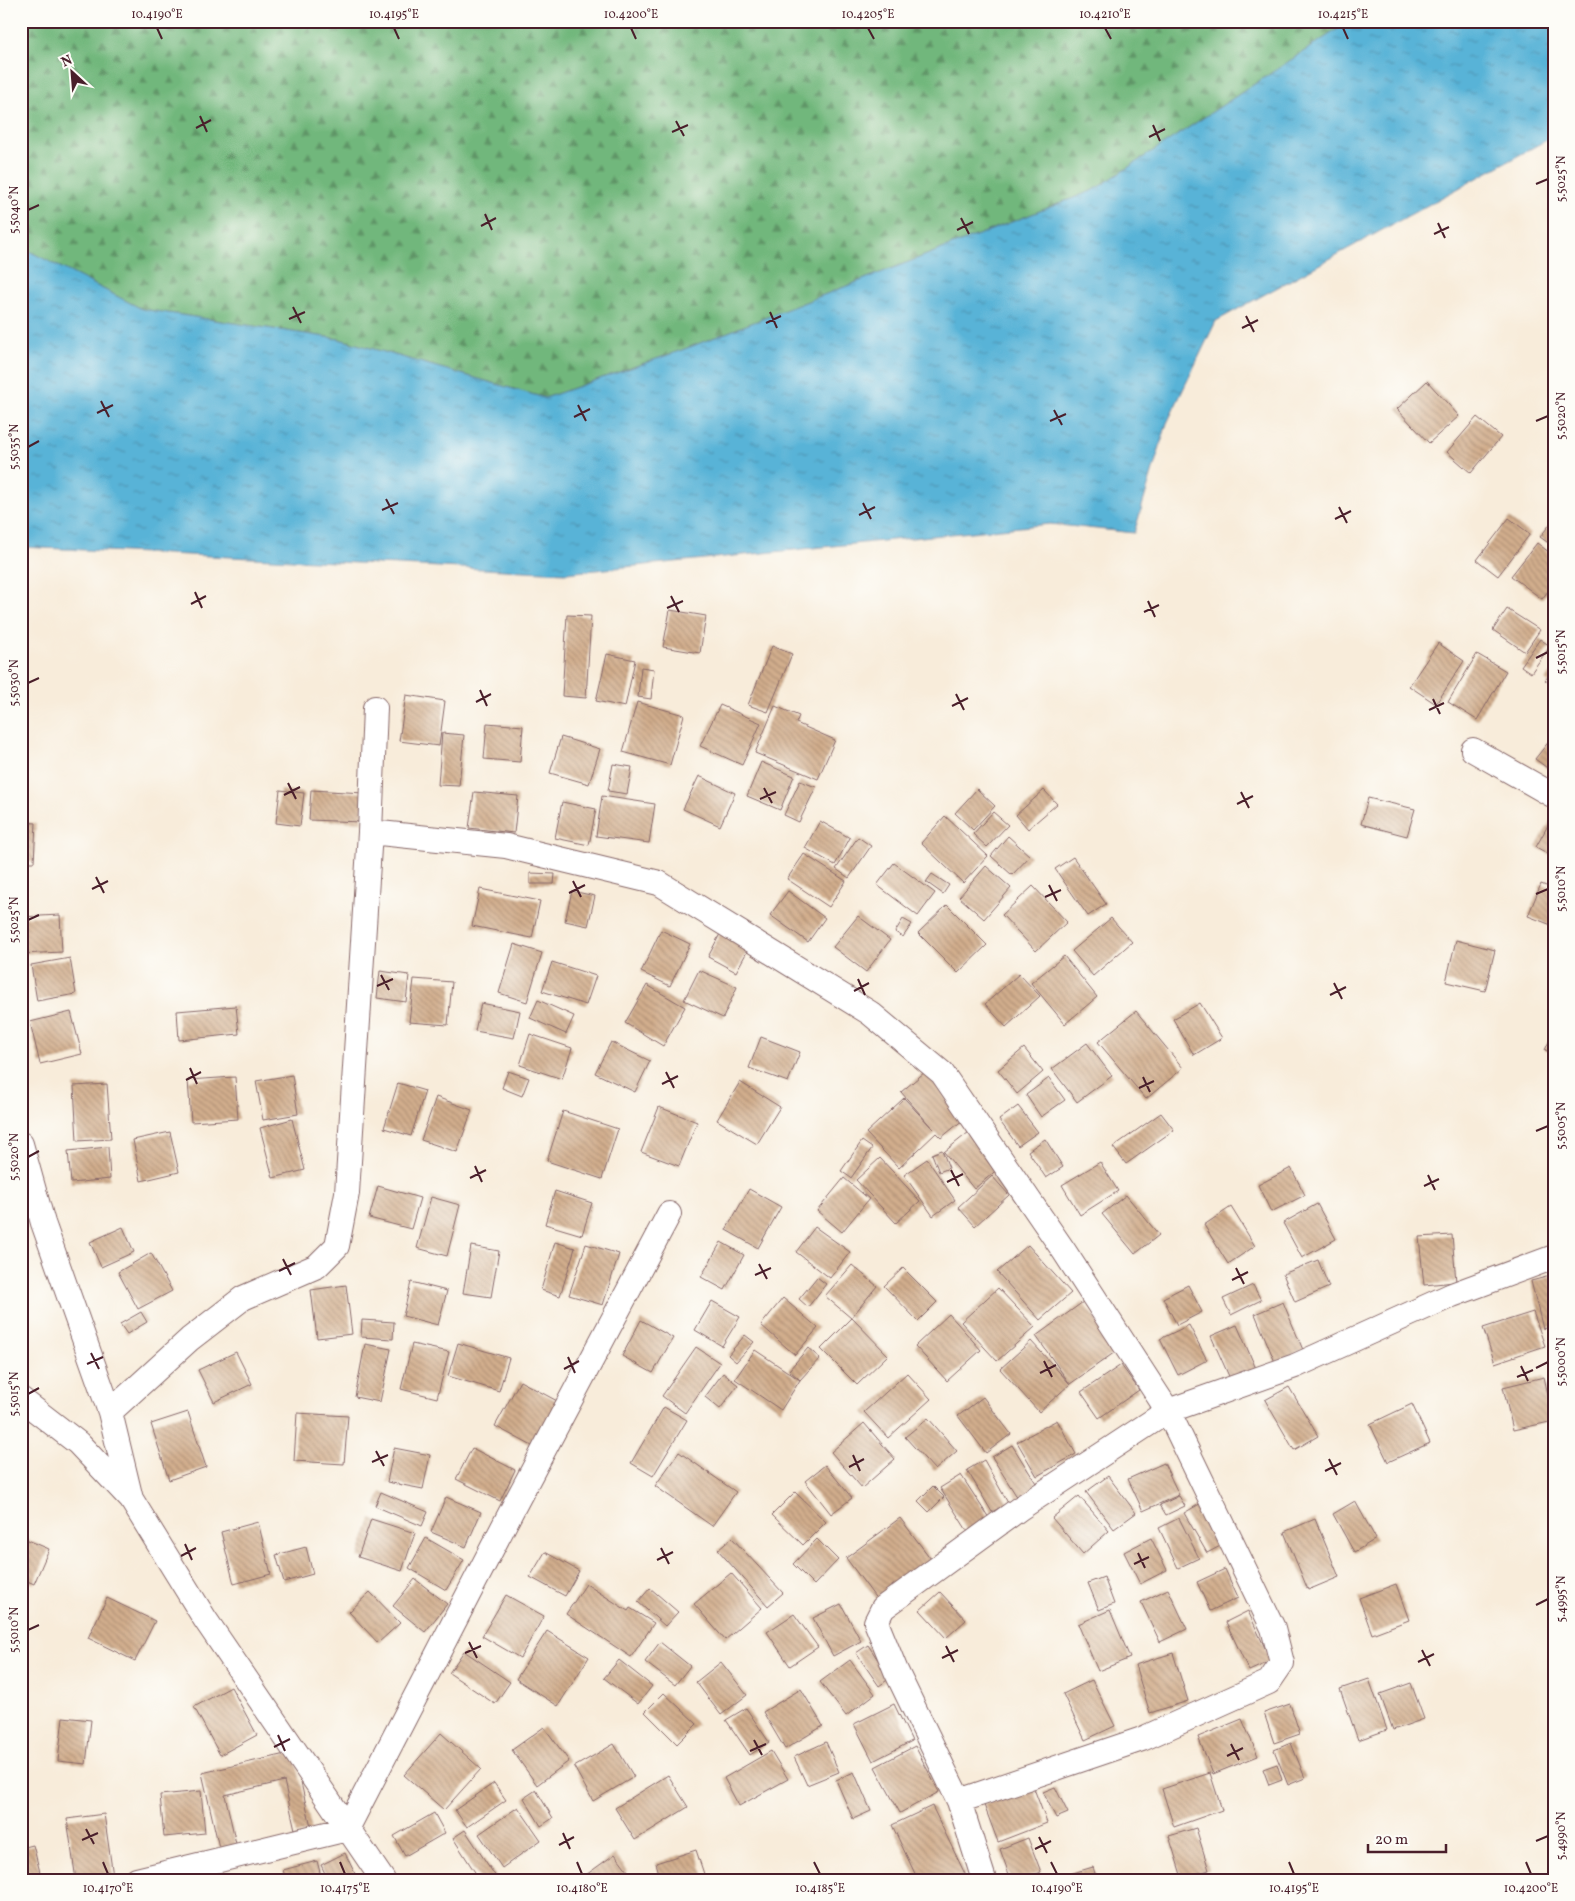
<svg xmlns="http://www.w3.org/2000/svg" width="1575" height="1901" font-family="Vollkorn,serif">
<style>
.forest{fill:url(#forest-firs);stroke:#5e6b54}
.water{fill:url(#water-ripples);stroke:#526981}
.building{fill:url(#building-back-hatch)}
.lines{fill:none;stroke-linecap:round;stroke-linejoin:round}
.minor-casing{stroke:#876768;stroke-width:26}
.minor{stroke:#fff;stroke-width:24}
.ticks{fill:none;stroke:#4a1f2b;stroke-width:2}
.neatline{fill:none;stroke:#4a1f2b;stroke-width:2}
.ticks-label{font-size:12px;text-anchor:middle;fill:#4a1f2b}
</style>
<defs>
<pattern id="forest-firs" width="22" height="20" patternUnits="userSpaceOnUse" patternTransform="scale(1.25)"><rect width="22" height="20" fill="#71b77c"/><path d="M5 1l3.5 6h-7zM16 11l3.5 6h-7z" fill="#5f9466"/></pattern>
<pattern id="water-ripples" width="26" height="14" patternUnits="userSpaceOnUse" patternTransform="scale(1.25)"><rect width="26" height="14" fill="#59b3d7"/><path d="M2 4q2-2 4 0t4 0M15 11q2-2 4 0t4 0" fill="none" stroke="#4c91af"/></pattern>
<pattern id="building-back-hatch" width="6" height="6" patternUnits="userSpaceOnUse" patternTransform="scale(1.25)"><rect width="6" height="6" fill="#d2ae8d"/><path d="M-1 5l2 2M0 0l6 6M5-1l2 2" fill="none" stroke="#ac8d73"/></pattern>
</defs>
<rect width="100%" height="100%" fill="#fdfcf7"/>
<filter id="ink" filterUnits="userSpaceOnUse"><feTurbulence type="fractalNoise" baseFrequency=".02" numOctaves="2"/><feDisplacementMap in="SourceGraphic" scale="10" xChannelSelector="R" yChannelSelector="G"/><feConvolveMatrix kernelMatrix="1 2 1 2 8 2 1 2 1" color-interpolation-filters="sRGB"/></filter>
<filter id="wash" filterUnits="userSpaceOnUse"><feTurbulence type="fractalNoise" baseFrequency=".0096" numOctaves="4" result="noise"/><feDisplacementMap in="SourceGraphic" scale="20" xChannelSelector="R" yChannelSelector="G"/><feGaussianBlur stdDeviation="1.12" result="paint"/><feColorMatrix in="noise" values="0 0 0 0 0 0 0 0 0 0 0 0 0 0 0 0 0 1.4 0 .05"/><feComposite in="paint" operator="in"/></filter>
<g filter="url(#wash)">
<rect width="100%" height="100%" fill="#f8ecda"/>
<path class="forest" d="M21,21H1350L1094,190L682,350L545,398L339,339L142,309L21,247Z"/>
<path class="water" d="M1350,21H1554V136L1216,321L1167,423L1134,533L1050,524L566,573L21,547V247L142,309L339,339L545,398L682,350L1094,190Z"/>
<g id="blocks">
<path class="building" d="M1427,381L1459,416L1429,443L1397,409Z
M1477,417L1501,437L1471,473L1447,452Z
M1509,518L1530,534L1498,576L1477,560Z
M1554,519V547L1540,537Z
M1537,543L1554,556V583L1542,599L1511,576Z
M1507,609L1540,630L1525,652L1493,630Z
M670,610L706,616L700,653L663,647Z
M567,615L591,616L586,698L562,696Z
M1540,639L1550,646L1531,673L1521,666Z
M1438,643L1464,661L1436,704L1409,686Z
M772,646L792,654L768,712L748,705Z
M607,654L635,660L625,707L596,701Z
M1477,654L1506,671L1477,720L1448,702Z
M641,667L654,669L651,699L638,697Z
M1554,670V687L1545,680Z
M406,695L445,701L439,746L399,741Z
M637,702L684,715L670,765L623,752Z
M720,705L761,723L742,765L700,746Z
M775,706L799,716L796,723L835,740L818,779L755,753Z
M487,723L523,726L520,762L484,759Z
M442,733L464,735L459,786L438,785Z
M1554,735V773L1535,759Z
M561,737L600,749L589,784L550,773Z
M761,762L794,776L780,810L747,796Z
M613,764L632,767L627,794L608,791Z
M699,776L735,793L720,826L683,809Z
M800,781L816,787L799,822L784,815Z
M977,789L995,806L973,830L955,813Z
M280,790L304,793L300,826L276,823Z
M311,790L364,793L362,822L309,820Z
M1044,790L1057,804L1028,829L1016,815Z
M474,792L518,796L514,833L469,828Z
M602,796L655,804L649,843L596,836Z
M1368,798L1415,809L1407,836L1361,824Z
M562,802L596,809L589,845L555,838Z
M993,812L1008,825L987,847L973,834Z
M945,816L988,856L963,883L921,843Z
M1552,818L1554,819V857L1536,847Z
M820,821L850,838L835,865L805,848Z
M21,822L36,823L34,862H21Z
M1008,836L1030,856L1012,875L991,856Z
M858,837L871,846L849,878L836,869Z
M804,854L846,881L829,907L787,879Z
M1073,857L1106,904L1088,916L1055,869Z
M894,863L935,893L918,916L877,885Z
M986,866L1011,888L984,919L959,897Z
M530,873L555,874L554,884H530Z
M932,874L949,885L943,894L926,882Z
M1541,884L1554,889V926L1528,916Z
M1033,886L1067,922L1036,951L1002,915Z
M480,889L540,901L532,938L472,926Z
M572,891L595,896L588,926L565,921Z
M788,891L825,918L808,942L770,915Z
M947,905L987,945L958,973L918,933Z
M60,915L62,952L21,954V917Z
M858,916L890,940L866,972L833,947Z
M1111,918L1132,942L1093,976L1072,951Z
M903,919L912,924L903,937L895,932Z
M661,930L690,944L670,986L641,972Z
M721,932L749,948L736,972L708,957Z
M1456,940L1495,950L1485,991L1446,982Z
M514,944L542,953L527,1002L499,993Z
M1064,956L1097,997L1065,1024L1031,983Z
M70,958L76,994L37,1001L31,965Z
M552,962L596,976L586,1005L542,991Z
M699,970L737,987L723,1018L684,1000Z
M380,971L409,975L406,1002L377,998Z
M1019,974L1040,996L1006,1027L985,1004Z
M414,979L452,982L448,1025L409,1022Z
M647,985L685,1007L663,1046L625,1023Z
M538,1000L574,1016L566,1034L530,1018Z
M481,1003L520,1011L514,1038L475,1031Z
M1200,1003L1222,1038L1194,1055L1173,1019Z
M236,1006L239,1034L179,1040L177,1011Z
M1136,1011L1183,1068L1146,1099L1098,1042Z
M71,1012L82,1054L40,1064L30,1022Z
M1554,1031V1054L1545,1050Z
M530,1034L572,1048L562,1079L520,1065Z
M761,1037L800,1052L788,1082L749,1068Z
M611,1042L650,1061L635,1092L595,1073Z
M1087,1043L1112,1076L1077,1102L1052,1069Z
M1024,1048L1043,1072L1017,1094L998,1070Z
M508,1071L529,1078L522,1096L502,1088Z
M925,1072L964,1119L941,1138L936,1133L899,1168L866,1133L904,1098L933,1129L901,1092Z
M292,1075L298,1114L263,1120L256,1081Z
M235,1077L238,1119L191,1122L188,1080Z
M1049,1078L1065,1100L1041,1117L1026,1095Z
M740,1082L780,1107L757,1144L717,1120Z
M398,1083L425,1091L411,1136L384,1128Z
M107,1084L111,1139L77,1141L74,1086Z
M436,1097L472,1110L457,1152L421,1140Z
M1018,1106L1038,1132L1018,1146L999,1120Z
M659,1107L697,1122L679,1166L641,1152Z
M563,1111L618,1129L602,1179L547,1161Z
M1161,1113L1174,1130L1126,1164L1113,1147Z
M292,1119L305,1170L273,1178L260,1128Z
M170,1132L179,1172L141,1181L133,1140Z
M969,1132L999,1168L974,1189L944,1152Z
M1045,1139L1063,1167L1046,1178L1028,1151Z
M862,1141L872,1148L851,1178L841,1171Z
M108,1147L110,1179L71,1183L68,1151Z
M942,1150L949,1168L939,1172L932,1154Z
M880,1158L920,1201L896,1223L856,1180Z
M927,1159L955,1200L933,1216L904,1175Z
M1100,1162L1118,1191L1080,1215L1062,1185Z
M1291,1168L1305,1195L1271,1212L1258,1185Z
M992,1176L1009,1195L975,1226L958,1207Z
M844,1178L869,1199L842,1232L817,1211Z
M378,1186L420,1198L411,1229L369,1218Z
M749,1189L781,1207L758,1248L726,1230Z
M555,1191L592,1203L582,1235L545,1224Z
M1126,1195L1159,1235L1135,1254L1102,1214Z
M431,1197L460,1205L447,1256L417,1248Z
M1317,1204L1336,1239L1302,1258L1283,1223Z
M1231,1207L1255,1246L1228,1264L1204,1225Z
M123,1227L134,1252L101,1267L90,1242Z
M815,1227L850,1252L830,1278L796,1252Z
M1452,1235L1456,1282L1424,1285L1419,1237Z
M555,1242L575,1248L560,1296L541,1290Z
M721,1242L744,1255L725,1290L701,1277Z
M586,1244L619,1254L603,1305L569,1295Z
M1028,1245L1071,1293L1040,1320L997,1272Z
M471,1246L499,1251L491,1297L463,1293Z
M151,1253L172,1291L138,1309L118,1272Z
M1318,1260L1329,1287L1295,1302L1283,1274Z
M852,1265L877,1286L851,1318L825,1296Z
M903,1268L937,1302L918,1321L884,1286Z
M1554,1275V1326L1543,1329L1531,1281Z
M817,1277L826,1284L808,1307L799,1299Z
M411,1282L447,1291L438,1325L403,1316Z
M346,1285L352,1334L317,1338L311,1290Z
M1188,1285L1202,1312L1177,1325L1163,1298Z
M1253,1285L1261,1300L1231,1315L1223,1299Z
M998,1288L1035,1327L997,1361L961,1322Z
M783,1298L818,1328L795,1355L761,1325Z
M712,1301L740,1317L722,1346L695,1330Z
M1083,1302L1118,1350L1070,1384L1039,1412L1000,1369L1031,1341L1070,1384L1036,1336Z
M1283,1302L1303,1350L1275,1362L1255,1314Z
M141,1312L147,1322L127,1334L120,1324Z
M1533,1312L1545,1346L1495,1363L1483,1328Z
M949,1314L981,1350L947,1381L915,1346Z
M852,1318L888,1355L857,1385L821,1349Z
M362,1320L394,1322L393,1339L361,1337Z
M641,1320L673,1338L653,1373L622,1356Z
M1189,1325L1207,1360L1178,1375L1160,1339Z
M1237,1325L1257,1371L1232,1383L1211,1336Z
M745,1335L754,1342L736,1362L728,1355Z
M458,1343L509,1358L499,1391L448,1376Z
M365,1344L391,1349L380,1402L355,1397Z
M412,1344L449,1352L437,1398L401,1389Z
M696,1347L720,1363L685,1413L662,1396Z
M808,1348L820,1358L800,1380L789,1370Z
M755,1350L800,1380L781,1410L735,1379Z
M236,1352L252,1384L214,1402L198,1370Z
M1121,1365L1139,1390L1099,1418L1081,1392Z
M723,1373L738,1385L720,1409L705,1397Z
M907,1373L931,1399L888,1438L864,1412Z
M1554,1376V1389H1553L1550,1377Z
M1544,1377L1554,1421L1513,1430L1503,1387Z
M520,1381L559,1402L534,1447L495,1426Z
M1289,1387L1318,1436L1294,1450L1265,1400Z
M983,1397L1011,1434L986,1453L958,1416Z
M1412,1404L1430,1443L1388,1462L1370,1424Z
M664,1407L687,1420L653,1476L631,1463Z
M188,1412L206,1467L169,1480L151,1424Z
M297,1413L348,1416L344,1464L294,1461Z
M928,1418L957,1451L935,1470L905,1437Z
M1057,1420L1076,1454L1037,1476L1017,1442Z
M864,1423L895,1459L862,1488L831,1452Z
M1012,1445L1039,1488L1019,1500L992,1457Z
M394,1448L430,1455L423,1489L387,1482Z
M472,1448L515,1470L500,1501L456,1479Z
M679,1452L736,1492L712,1526L655,1486Z
M984,1460L1008,1503L992,1512L967,1470Z
M1164,1463L1179,1495L1143,1511L1128,1479Z
M825,1465L852,1498L831,1514L805,1481Z
M961,1475L989,1518L968,1532L940,1488Z
M1108,1476L1136,1513L1114,1529L1086,1492Z
M933,1486L944,1497L929,1512L918,1501Z
M381,1492L428,1512L422,1526L375,1506Z
M795,1492L826,1522L803,1545L772,1515Z
M1079,1496L1109,1531L1083,1554L1052,1518Z
M1179,1496L1185,1506L1166,1515L1160,1505Z
M446,1497L481,1512L466,1547L431,1532Z
M1355,1501L1376,1539L1354,1552L1333,1514Z
M1203,1502L1226,1543L1207,1553L1184,1513Z
M900,1518L934,1563L880,1604L846,1558Z
M1179,1518L1199,1558L1178,1568L1159,1528Z
M371,1519L415,1533L402,1571L358,1557Z
M1315,1519L1339,1577L1308,1590L1284,1532Z
M258,1522L271,1574L234,1584L221,1532Z
M21,1537L49,1549L34,1584L21,1578Z
M426,1538L464,1560L446,1590L409,1568Z
M732,1538L783,1593L768,1606L718,1550Z
M1151,1538L1167,1570L1140,1584L1124,1552Z
M817,1539L838,1560L814,1585L793,1564Z
M306,1547L313,1574L284,1582L276,1555Z
M545,1552L579,1571L565,1596L530,1577Z
M1225,1569L1238,1598L1210,1611L1197,1582Z
M731,1573L762,1608L725,1640L694,1604Z
M1104,1577L1114,1604L1099,1610L1088,1583Z
M415,1579L447,1604L425,1632L393,1606Z
M586,1584L628,1611L630,1608L654,1623L631,1657L566,1614Z
M1396,1584L1409,1620L1372,1634L1359,1598Z
M650,1588L678,1612L665,1626L638,1602Z
M1168,1589L1187,1629L1160,1642L1141,1602Z
M370,1592L400,1623L378,1643L349,1612Z
M940,1592L966,1620L946,1638L920,1610Z
M506,1595L544,1616L520,1658L482,1636Z
M107,1598L155,1621L135,1661L88,1638Z
M841,1604L861,1641L833,1656L813,1618Z
M1110,1610L1130,1658L1098,1671L1078,1624Z
M1248,1611L1271,1661L1249,1671L1226,1622Z
M794,1614L818,1647L790,1666L767,1632Z
M547,1631L589,1657L558,1706L516,1679Z
M660,1642L690,1666L675,1685L645,1662Z
M868,1645L890,1678L879,1686L856,1653Z
M464,1651L510,1682L495,1704L449,1673Z
M1173,1653L1188,1701L1150,1713L1135,1665Z
M619,1660L652,1686L638,1704L604,1678Z
M850,1660L875,1694L846,1716L820,1682Z
M721,1662L747,1695L721,1715L696,1682Z
M1369,1679L1387,1730L1358,1740L1340,1689Z
M1092,1680L1115,1726L1085,1740L1063,1694Z
M1411,1683L1424,1719L1393,1730L1380,1694Z
M231,1687L257,1735L220,1755L194,1707Z
M801,1689L823,1726L785,1749L763,1712Z
M664,1693L697,1724L677,1744L645,1712Z
M894,1704L912,1741L873,1761L854,1724Z
M1290,1704L1300,1734L1274,1743L1264,1713Z
M746,1708L769,1742L750,1755L726,1720Z
M63,1717L91,1720L86,1764L58,1761Z
M1242,1719L1258,1756L1213,1774L1198,1737Z
M544,1727L569,1761L537,1785L512,1750Z
M441,1733L481,1769L444,1810L404,1775Z
M826,1742L839,1772L807,1785L794,1757Z
M1291,1743L1305,1778L1288,1785L1274,1750Z
M614,1744L634,1777L593,1801L574,1767Z
M915,1746L939,1792L900,1813L875,1767Z
M771,1751L788,1779L739,1806L724,1778Z
M294,1752L312,1831L296,1834L284,1781L225,1795L237,1848L220,1852L202,1773Z
M1277,1764L1282,1780L1269,1785L1263,1769Z
M854,1772L871,1811L853,1819L836,1780Z
M1210,1773L1222,1810L1174,1827L1162,1789Z
M668,1775L688,1807L635,1840L615,1808Z
M494,1783L506,1800L467,1827L455,1810Z
M1033,1786L1047,1823L998,1842L984,1805Z
M1055,1787L1068,1813L1056,1818L1043,1792Z
M536,1790L553,1818L541,1826L524,1798Z
M201,1791L205,1833L164,1837L160,1795Z
M932,1806L966,1876L958,1880H918L892,1825Z
M518,1807L541,1840L502,1868L479,1834Z
M434,1813L445,1833L405,1856L394,1836Z
M104,1814L113,1876L76,1880L67,1819Z
M1196,1828L1209,1870L1182,1878L1169,1836Z
M465,1830L496,1877L492,1880H480L453,1838Z
M1028,1838L1041,1872L1021,1880H1011L1000,1849Z
M33,1845L42,1880H21V1848Z
M696,1850L706,1880H661L656,1863Z
M345,1853L358,1880H328L321,1865Z
M615,1854L628,1871L615,1880H579Z
M317,1861L322,1880H286L283,1870Z
M1093,1867L1097,1880H1053V1879Z"/>
</g>
</g>
<g filter="url(#ink)">
<use href="#blocks" fill-opacity="0" stroke="#876768" stroke-width="1"/>
<g class="lines">
<defs>
<path id="minor" d="M1473,750L1554,796
M370,832L506,846L659,883L870,1013L942,1073L1064,1251L1168,1411L1273,1628L1282,1663L1269,1682L1142,1739L959,1801L896,1671L876,1622L883,1608L1019,1509L1168,1411L1295,1366L1452,1295L1554,1257
M21,1144L43,1223L110,1412L131,1499L205,1619L383,1880
M21,1399L78,1443L130,1498
M110,1412L190,1339L243,1298L317,1266L337,1246L347,1193L370,832L375,708
M959,1801L984,1880
M137,1880L347,1829L513,1508L669,1214"/>
</defs>
<use href="#minor" class="minor-casing"/>
<use href="#minor" class="minor"/>
</g>
</g>
<path class="ticks" d="M157,28L162,39M394,28L399,39M631,28L636,39M868,28L874,39M1105,28L1111,39M1343,28L1348,39M200,116L207,132M676,121L684,136M1153,125L1160,141M196,128L211,120M672,132L688,125M1149,137L1165,129M1536,184L1548,179M28,210L39,205M485,214L492,230M961,218L969,234M1438,223L1445,238M481,226L496,218M957,230L973,222M1434,234L1449,227M293,307L301,323M770,312L777,328M1246,316L1254,332M289,319L305,312M766,323L781,316M1242,328L1258,320M101,401L109,417M578,405L586,421M1054,410L1062,425M97,413L113,405M574,417L590,409M1050,421L1066,414M1536,421L1548,416M28,447L39,441M386,499L394,514M863,503L871,519M1339,507L1347,523M382,510L398,503M859,515L875,507M1335,519L1351,511M195,592L202,608M671,596L679,612M1148,601L1155,617M191,604L206,596M667,608L683,601M1144,612L1159,605M1536,658L1548,652M28,683L39,678M480,690L487,706M956,694L964,710M1433,699L1440,714M476,702L491,694M952,706L968,698M1429,710L1444,703M288,783L296,799M764,788L772,803M1241,792L1249,808M284,795L300,787M760,799L776,792M1237,804L1253,796M96,877L104,893M573,881L581,897M1049,885L1057,901M92,889L108,881M569,893L585,885M1536,894L1548,889M1045,897L1061,890M28,920L39,915M381,975L389,990M858,979L865,995M1334,983L1342,999M377,986L393,979M854,991L869,983M1330,995L1346,987M190,1068L197,1084M666,1072L674,1088M1143,1077L1150,1092M186,1080L201,1072M662,1084L678,1076M1139,1088L1154,1081M1536,1131L1548,1126M28,1157L39,1151M475,1166L482,1182M951,1170L959,1186M1428,1175L1435,1190M470,1178L486,1170M947,1182L963,1174M1424,1186L1439,1179M283,1259L291,1275M759,1264L767,1279M1236,1268L1244,1284M279,1271L295,1263M755,1275L771,1268M1232,1280L1248,1272M91,1353L99,1369M568,1357L575,1373M1044,1361L1052,1377M87,1364L103,1357M1521,1366L1528,1381M1536,1368L1548,1362M564,1369L579,1361M1040,1373L1056,1365M1517,1377L1533,1370M28,1394L39,1388M376,1451L384,1466M853,1455L860,1471M1329,1459L1337,1475M372,1462L388,1455M849,1467L864,1459M1325,1471L1341,1463M185,1544L192,1560M661,1548L669,1564M1138,1553L1145,1568M181,1556L196,1548M657,1560L673,1552M1134,1564L1149,1557M1536,1605L1548,1599M28,1630L39,1625M469,1642L477,1658M946,1646L954,1662M1422,1650L1430,1666M465,1653L481,1646M942,1658L958,1650M1418,1662L1434,1654M278,1735L285,1751M754,1740L762,1755M1231,1744L1239,1760M274,1747L290,1739M750,1751L766,1744M1227,1756L1243,1748M86,1829L94,1844M563,1833L570,1849M1039,1837L1047,1853M82,1840L98,1833M1536,1841L1548,1836M559,1845L574,1837M1035,1849L1051,1841M103,1862L108,1874M340,1862L345,1874M577,1862L582,1874M814,1862L820,1874M1051,1862L1057,1874M1289,1862L1294,1874M1526,1862L1531,1874"/>
<rect width="1575" height="1901" fill="none" stroke="#fdfcf7" stroke-width="55"/>
<g transform="translate(72 72) rotate(334)" stroke="#fdfcf7" stroke-width="4" paint-order="stroke">
<path d="M0-4L9 19L0 12L-9 19Z" fill="#4a1f2b"/>
<text y="-8" font-size="14" font-weight="bold" text-anchor="middle" fill="#4a1f2b">N</text>
</g>
<path d="M1368 1844v8h78v-8" fill="none" stroke="#4a1f2b" stroke-width="2.5"/>
<text x="1375" y="1844" font-size="15" fill="#4a1f2b" stroke="#fdfcf7" stroke-width="4" paint-order="stroke">20 m</text>
<rect x="28" y="28" width="1520" height="1846" class="neatline"/>
<g class="ticks-label">
<text x="157" y="18">10.4190°E</text>
<text x="394" y="18">10.4195°E</text>
<text x="631" y="18">10.4200°E</text>
<text x="868" y="18">10.4205°E</text>
<text x="1105" y="18">10.4210°E</text>
<text x="1343" y="18">10.4215°E</text>
<text transform="translate(1561 179) rotate(-90)" y="4">5.5025°N</text>
<text transform="translate(14 210) rotate(-90)" y="4">5.5040°N</text>
<text transform="translate(1561 416) rotate(-90)" y="4">5.5020°N</text>
<text transform="translate(14 447) rotate(-90)" y="4">5.5035°N</text>
<text transform="translate(1561 652) rotate(-90)" y="4">5.5015°N</text>
<text transform="translate(14 683) rotate(-90)" y="4">5.5030°N</text>
<text transform="translate(1561 889) rotate(-90)" y="4">5.5010°N</text>
<text transform="translate(14 920) rotate(-90)" y="4">5.5025°N</text>
<text transform="translate(1561 1126) rotate(-90)" y="4">5.5005°N</text>
<text transform="translate(14 1157) rotate(-90)" y="4">5.5020°N</text>
<text transform="translate(1561 1362) rotate(-90)" y="4">5.5000°N</text>
<text transform="translate(14 1394) rotate(-90)" y="4">5.5015°N</text>
<text transform="translate(1561 1599) rotate(-90)" y="4">5.4995°N</text>
<text transform="translate(14 1630) rotate(-90)" y="4">5.5010°N</text>
<text transform="translate(1561 1836) rotate(-90)" y="4">5.4990°N</text>
<text x="108" y="1892">10.4170°E</text>
<text x="345" y="1892">10.4175°E</text>
<text x="582" y="1892">10.4180°E</text>
<text x="820" y="1892">10.4185°E</text>
<text x="1057" y="1892">10.4190°E</text>
<text x="1294" y="1892">10.4195°E</text>
<text x="1531" y="1892">10.4200°E</text>
</g>
</svg>
